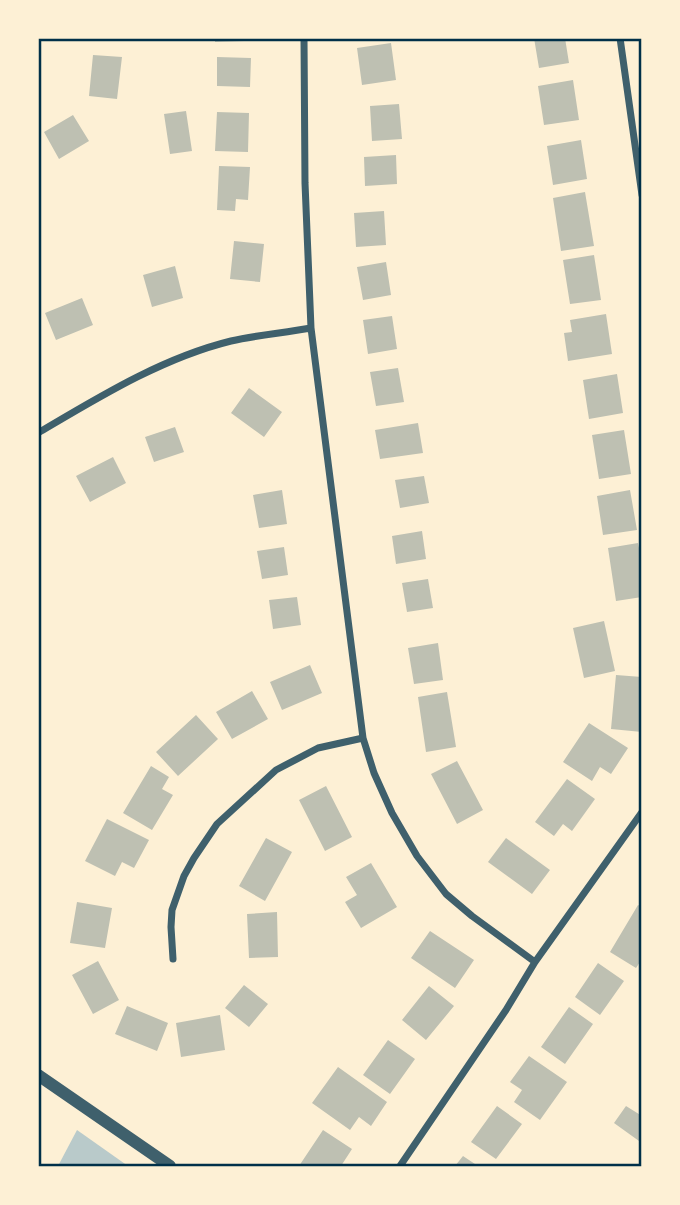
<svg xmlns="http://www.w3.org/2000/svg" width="680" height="1205" font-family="Jost,sans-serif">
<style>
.green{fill:#b9caca}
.building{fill:#bec0b2}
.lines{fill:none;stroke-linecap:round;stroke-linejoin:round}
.minor{stroke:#3f606c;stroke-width:7}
.tertiary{stroke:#3f606c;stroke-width:12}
.neatline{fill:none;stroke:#003049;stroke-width:2.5}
</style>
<rect width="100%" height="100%" fill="#fdf0d5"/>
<path class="green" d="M77,1130L128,1166H58Z"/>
<path class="building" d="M215,38H244V41L215,42Z
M534,38H565L569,63L539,68Z
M391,43L396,80L362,85L357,48Z
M93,55L122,57L117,99L89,96Z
M217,57L251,58L250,87L217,86Z
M573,80L579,120L544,125L538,86Z
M399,104L402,139L372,141L370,106Z
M186,111L192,151L170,154L164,114Z
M217,112L249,113L248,152L215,151Z
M73,115L89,141L59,159L44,132Z
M581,140L587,179L553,185L547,146Z
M396,155L397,184L365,186L364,157Z
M219,166L250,167L248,200L236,199L235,211L217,210Z
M585,192L594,246L561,251L553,198Z
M384,211L386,245L356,247L354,213Z
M234,241L264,244L260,282L230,279Z
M594,255L601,300L570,304L563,260Z
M386,262L391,295L363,300L357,267Z
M175,266L183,298L152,307L143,275Z
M82,298L93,325L56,340L45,313Z
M606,314L612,354L568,361L564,333L572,332L570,320Z
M392,316L397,349L368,354L363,320Z
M398,368L404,402L376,406L370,372Z
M617,374L623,413L589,419L583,380Z
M249,388L282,412L264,437L231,413Z
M418,423L423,453L380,459L375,430Z
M175,427L184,452L154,462L145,437Z
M624,430L631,474L599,479L592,435Z
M113,457L126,483L90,502L76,476Z
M424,476L429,503L400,508L395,480Z
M282,490L287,524L259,528L253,495Z
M630,490L637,530L603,535L597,496Z
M422,531L426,559L396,564L392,536Z
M638,543L642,563V597L616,601L608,548Z
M284,547L288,575L262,579L257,551Z
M428,579L433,608L407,612L402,583Z
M297,597L301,625L273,629L269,600Z
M604,621L615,671L584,678L573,628Z
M438,643L443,680L414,684L408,648Z
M310,665L322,693L282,710L270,682Z
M616,675L642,677V732L611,729Z
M252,691L268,719L232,739L216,712Z
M447,692L456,747L426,752L418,697Z
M196,715L218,739L178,776L156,752Z
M589,723L628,748L611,774L600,767L592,781L563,762Z
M457,761L483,810L457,824L431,774Z
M151,766L169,777L162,789L173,795L152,830L123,813Z
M567,779L595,799L572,831L563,824L554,836L535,822Z
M326,786L352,837L325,851L299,800Z
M107,819L149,840L134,868L122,862L115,876L85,861Z
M266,838L292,852L265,901L239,886Z
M506,838L550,870L532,894L488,862Z
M371,863L397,907L361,928L345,902L357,895L346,877Z
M77,902L112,908L105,948L70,943Z
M638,905L642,907V959L636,968L610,952Z
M277,912L278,957L249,958L247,914Z
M430,931L474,960L455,988L411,958Z
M98,961L119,1000L93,1014L72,975Z
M598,963L624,981L600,1015L575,997Z
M244,985L268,1004L249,1027L225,1008Z
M429,986L454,1006L426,1040L402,1020Z
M127,1006L168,1023L157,1051L115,1034Z
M569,1007L593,1024L565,1064L541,1047Z
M220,1015L225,1050L181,1057L176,1023Z
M388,1040L415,1059L390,1094L363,1075Z
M529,1056L567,1082L540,1120L514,1102L522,1090L510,1082Z
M338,1067L387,1102L371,1126L359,1117L350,1130L312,1103Z
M497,1106L522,1124L496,1159L471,1142Z
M626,1106L642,1116V1137L639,1141L614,1123Z
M323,1130L352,1149L341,1166H299Z
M463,1156L478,1166H455Z"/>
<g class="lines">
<path class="minor" d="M304,38L305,183L311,328L363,738L374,773L392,813L417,856L446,894L472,916L535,962
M620,38L642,195
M38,433C99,397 162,358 231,341C257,335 284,333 311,328
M173,959L171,927L172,910L184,876L194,858L217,824L276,770L318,748L363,738
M400,1166L506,1010L535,962L642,812"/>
<path class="tertiary" d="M38,1075L170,1166"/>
</g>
<rect width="680" height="1205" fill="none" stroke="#fdf0d5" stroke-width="80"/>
<rect x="40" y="40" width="600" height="1125" class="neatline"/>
</svg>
